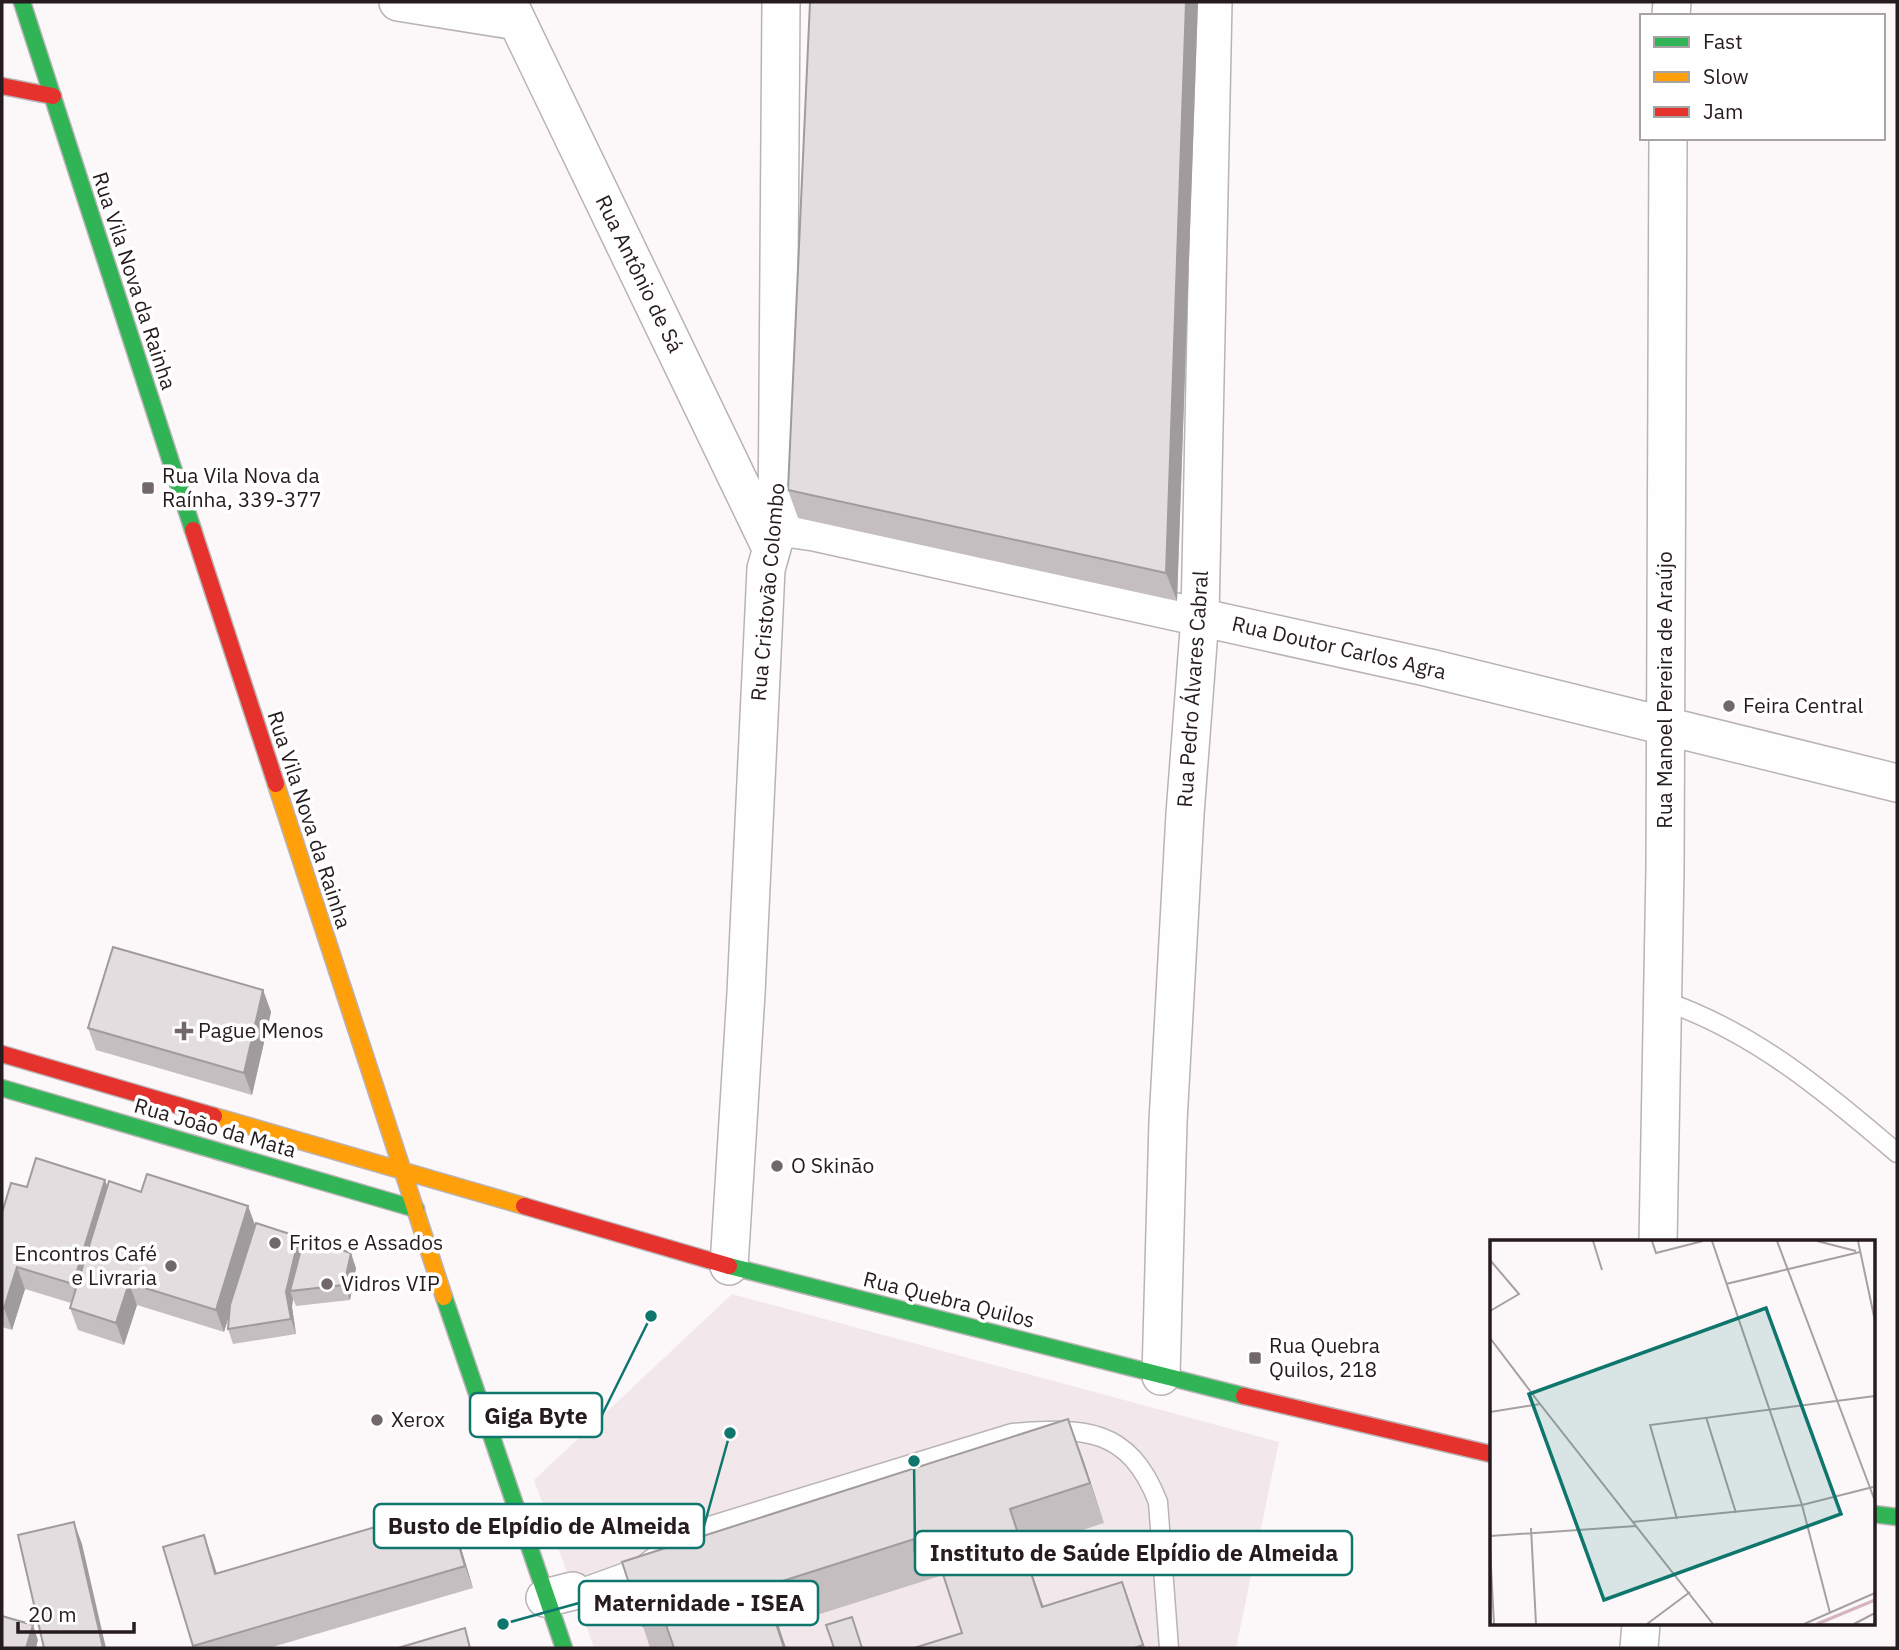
<svg xmlns="http://www.w3.org/2000/svg" width="1899" height="1650" font-family="'IBM Plex Sans',sans-serif">
<style>
.built{fill:#f2e8ec}
.lines{fill:none;stroke-linecap:round;stroke-linejoin:round}
.lane-casing{stroke:#b9b3b6;stroke-width:21}
.street-casing{stroke:#b9b3b6;stroke-width:40}
.fast-casing{stroke:#b9b3b6;stroke-width:19}
.slow-casing{stroke:#b9b3b6;stroke-width:19}
.jam-casing{stroke:#b9b3b6;stroke-width:19}
.lane{stroke:#fffefe;stroke-width:18}
.street{stroke:#fffefe;stroke-width:37}
.fast{stroke:#30b455;stroke-width:16}
.slow{stroke:#ff9f0a;stroke-width:16}
.jam{stroke:#e5322d;stroke-width:16}
.wall{fill:#c4bec1}
.shaded-wall{fill:#a09b9d}
.building{fill:#e4dde0;stroke:#a09b9d;stroke-width:2}
.poi-dot{fill:#71686c;stroke:#fff;stroke-width:2.5}
.labels{text-anchor:middle;stroke-width:7;stroke-linejoin:round;paint-order:stroke}
.street-label{font-size:21px;fill:#261b1f;stroke:#fff}
.poi-label{font-size:21px;fill:#261b1f;stroke:#fff;text-anchor:start}
.inset-river{fill:none;stroke:#d6b4c1;stroke-width:3.5}
.inset-road{fill:none;stroke:#a6a0a2;stroke-width:2}
.view{fill:#0f766e;fill-opacity:0.15;stroke:#0f766e;stroke-width:3.5}
.inset-edge{fill:none;stroke:#261b1f;stroke-width:3.5}
.leader{fill:none;stroke:#0f766e;stroke-width:2.5}
.callout-dot{fill:#0f766e;stroke:#fff;stroke-width:2.5}
.callout{fill:#fff;stroke:#0f766e;stroke-width:2.5}
.callout-label{font-size:23px;text-anchor:middle;font-weight:bold;fill:#261b1f}
</style>
<rect width="100%" height="100%" fill="#fcf8fa"/>
<path class="built" d="M732,1294L1279,1442L1236,1648H594L534,1480Z"/>
<g class="lines">
<defs>
<path id="lane" d="M1661,1000C1752,1030 1826,1092 1897,1153
M573,1591L642,1566L683,1534L1012,1433C1083,1427 1129,1427 1158,1502L1169,1648"/>
<path id="street" d="M398,2L517,21
M508,2L770,546
M1671,16L1672,2
M777,530L793,529L814,532L1430,668L1897,783
M1658,1242L1665,869L1668,138
M729,1266L746,993L766,569L777,530L781,2
M1161,1376L1168,1122L1185,814L1200,617L1213,2
M545,1598L573,1591
M1639,1648L1641,1624"/>
<path id="fast" d="M22,2L193,530
M2,1088L416,1209
M729,1266L1244,1396
M444,1297L564,1648
M1873,1514L1897,1517"/>
<path id="slow" d="M276,784L444,1297
M214,1116L524,1206"/>
<path id="jam" d="M2,86L53,96
M193,530L276,784
M2,1054L214,1116
M524,1206L729,1266
M1244,1396L1491,1454"/>
</defs>
<use href="#lane" class="lane-casing"/>
<use href="#street" class="street-casing"/>
<use href="#fast" class="fast-casing"/>
<use href="#slow" class="slow-casing"/>
<use href="#jam" class="jam-casing"/>
<use href="#lane" class="lane"/>
<use href="#street" class="street"/>
<use href="#fast" class="fast"/>
<use href="#slow" class="slow"/>
<use href="#jam" class="jam"/>
</g>
<path class="wall" d="M810,2H1198L1177,601L798,518L788,490Z
M263,990L271,1012L252,1095L96,1050L88,1028Z
M27,1187H107L248,1206L255,1225L302,1246L356,1268L350,1300L296,1306L293,1299L292,1307L296,1334L233,1344L228,1329L229,1315L224,1332L137,1305L124,1345L78,1330L70,1308L71,1303L25,1289L12,1330L2,1327V1213Z
M1068,1419L1104,1523L1024,1549L1043,1607L1122,1582L1145,1648H914L962,1633L943,1575L779,1627L786,1648H650L643,1626Z
M447,1506L455,1528L473,1588L269,1648H194L193,1646L204,1535L217,1573Z"/>
<path class="shaded-wall" d="M1186,2H1198L1177,601L1166,573Z
M263,990L271,1012L252,1095L244,1073Z
M105,1180L113,1202L81,1306L73,1284Z
M248,1206L256,1228L224,1332L216,1310Z
M299,1237L304,1252L290,1291L293,1299L292,1307L296,1334L291,1319L286,1292Z
M351,1253L356,1268L350,1300L344,1285Z
M17,1267L25,1289L12,1330L4,1308Z
M129,1283L137,1305L124,1345L116,1323Z
M1068,1419L1083,1459L1104,1523L1090,1483Z
M447,1506L455,1528L473,1588L465,1566Z
M1010,1509L1024,1549L1057,1647L1042,1607Z
M74,1522L82,1544L106,1648H103Z
M204,1535L212,1558L223,1596L215,1574Z
M1122,1582L1136,1622L1145,1648H1144Z
M2,1584L3,1615L2,1611Z
M764,1587L779,1627L786,1648H784Z
M33,1625L38,1640L36,1648H26Z"/>
<path class="building" d="M810,2H1186L1166,573L788,490Z
M113,947L263,990L244,1073L88,1028Z
M36,1158L105,1180L73,1284L17,1267L4,1308H2V1213L11,1183L27,1187Z
M147,1174L248,1206L216,1310L129,1283L116,1323L70,1308L109,1181L141,1192Z
M256,1223L299,1237L286,1292L291,1319L228,1329L230,1305Z
M304,1238L351,1253L344,1285L290,1291Z
M1068,1419L1090,1483L1010,1509L1042,1607L1122,1582L1143,1645L1134,1648H914L962,1633L930,1534L764,1587L784,1648H674L664,1619L643,1626L622,1562Z
M447,1506L465,1566L193,1646L163,1547L204,1535L215,1574Z
M74,1522L103,1648H44L18,1535Z
M2,1616L33,1625L26,1648H2Z
M852,1617L862,1648H834L826,1625Z
M465,1628L470,1648H398Z"/>
<g class="poi-dot">
<rect x="141" y="481" width="14" height="14" rx="3.5"/>
<circle cx="1729" cy="706" r="7"/>
<path d="M180.5 1020.5h7v7h7v7h-7v7h-7v-7h-7v-7h7z"/>
<circle cx="777" cy="1166" r="7"/>
<circle cx="275" cy="1243" r="7"/>
<circle cx="171" cy="1266" r="7"/>
<circle cx="327" cy="1284" r="7"/>
<rect x="1248" y="1351" width="14" height="14" rx="3.5"/>
<circle cx="377" cy="1420" r="7"/>
</g>
<g class="labels">
<g class="street-label">
<text transform="translate(639 274) rotate(64)" y="7">Rua Antônio de Sá</text>
<text transform="translate(134 281) rotate(72)" y="7">Rua Vila Nova da Rainha</text>
<text transform="translate(768 592) rotate(-85)" y="7">Rua Cristovão Colombo</text>
<text transform="translate(1339 648) rotate(13)" y="7">Rua Doutor Carlos Agra</text>
<text transform="translate(1193 689) rotate(-86)" y="7">Rua Pedro Álvares Cabral</text>
<text transform="translate(1665 690) rotate(-90)" y="7">Rua Manoel Pereira de Araújo</text>
<text transform="translate(309 820) rotate(72)" y="7">Rua Vila Nova da Rainha</text>
<text transform="translate(215 1128) rotate(16)" y="7">Rua João da Mata</text>
<text transform="translate(949 1300) rotate(14)" y="7">Rua Quebra Quilos</text>
</g>
<g class="poi-label">
<text x="162" y="483">Rua Vila Nova da<tspan x="162" dy="24">Raínha, 339-377</tspan></text>
<text x="1743" y="713">Feira Central</text>
<text x="198" y="1038">Pague Menos</text>
<text x="791" y="1173">O Skinão</text>
<text x="289" y="1250">Fritos e Assados</text>
<text x="157" y="1261" text-anchor="end">Encontros Café<tspan x="157" dy="24">e Livraria</tspan></text>
<text x="341" y="1291">Vidros VIP</text>
<text x="1269" y="1353">Rua Quebra<tspan x="1269" dy="24">Quilos, 218</tspan></text>
<text x="391" y="1427">Xerox</text>
</g>
</g>
<g transform="translate(1490 1240)">
<rect width="385" height="385" fill="#fcf8fa"/>
<path class="inset-river" d="M327,384L385,360"/>
<path class="inset-road" d="M103,1L112,30M162,1L166,13L213,1M222,1L312,265L340,373M287,1L385,261M327,1L366,11M368,1L385,81M0,20L29,54L0,71M236,44L370,12M0,98L50,164M0,172L50,164L223,384M216,177L246,273M187,279L160,185L385,156M142,282L312,265L383,247M41,288L46,384M0,296L146,286M0,309L4,384M157,384L200,352M314,384L385,353M364,384L385,373"/>
<path class="view" d="M276,68L351,274L114,360L39,154Z"/>
<rect width="385" height="385" class="inset-edge"/>
</g>
<path class="leader" d="M651 1316L602 1415M730 1433L704 1526M914 1461L915 1553M503 1624L579 1603"/>
<g class="callout-dot">
<circle cx="651" cy="1316" r="7"/>
<circle cx="730" cy="1433" r="7"/>
<circle cx="914" cy="1461" r="7"/>
<circle cx="503" cy="1624" r="7"/>
</g>
<g class="callout">
<rect x="470" y="1393" width="132" height="44" rx="7"/>
<rect x="374" y="1504" width="330" height="44" rx="7"/>
<rect x="915" y="1531" width="437" height="44" rx="7"/>
<rect x="579" y="1581" width="239" height="44" rx="7"/>
</g>
<g class="callout-label">
<text x="536" y="1424">Giga Byte</text>
<text x="539" y="1534">Busto de Elpídio de Almeida</text>
<text x="1134" y="1561">Instituto de Saúde Elpídio de Almeida</text>
<text x="699" y="1611">Maternidade - ISEA</text>
</g>
<rect width="1899" height="1650" fill="none" stroke="#261b1f" stroke-width="7"/>
<rect x="1640" y="14" width="245" height="126" fill="#ffffff" stroke="#a8a4a5" stroke-width="2"/>
<rect x="1654" y="37" width="35" height="10" fill="#30b455" stroke="#a8a4a5" stroke-width="2"/>
<text x="1703" y="49" font-size="21" fill="#261b1f">Fast</text>
<rect x="1654" y="72" width="35" height="10" fill="#ff9f0a" stroke="#a8a4a5" stroke-width="2"/>
<text x="1703" y="84" font-size="21" fill="#261b1f">Slow</text>
<rect x="1654" y="107" width="35" height="10" fill="#e5322d" stroke="#a8a4a5" stroke-width="2"/>
<text x="1703" y="119" font-size="21" fill="#261b1f">Jam</text>
<path d="M18 1622v10h116v-10" fill="none" stroke="#261b1f" stroke-width="3.5"/>
<text x="28" y="1622" font-size="21" fill="#261b1f" stroke="#ffffff" stroke-width="5" paint-order="stroke">20 m</text>
</svg>
